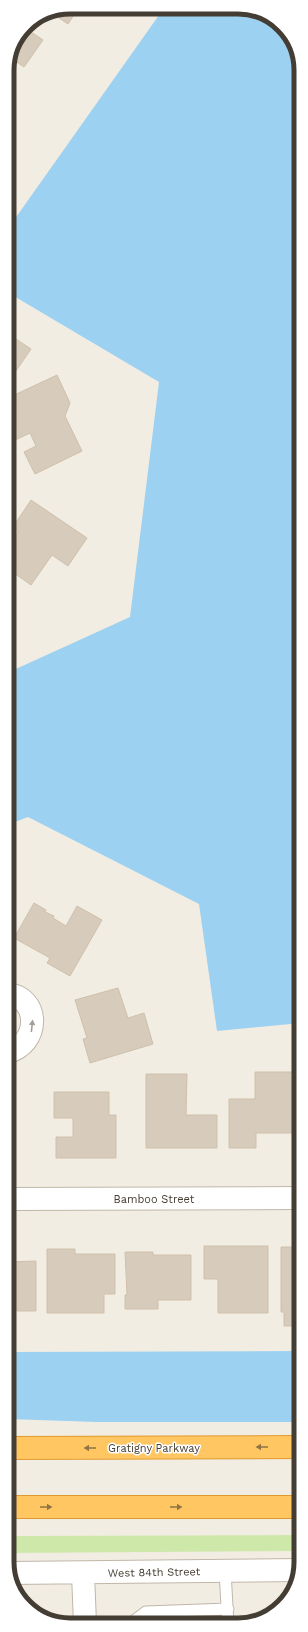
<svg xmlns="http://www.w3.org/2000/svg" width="308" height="1632" font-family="'Work Sans',sans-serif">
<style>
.green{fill:#cee8aa}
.water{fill:#9cd1f1}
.building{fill:#d7cbbb;stroke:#cfc0ab}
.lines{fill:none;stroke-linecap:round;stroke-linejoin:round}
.service-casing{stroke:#c0b7a8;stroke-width:13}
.minor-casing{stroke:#c0b7a8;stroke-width:24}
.tertiary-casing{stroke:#c0b7a8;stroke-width:24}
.motorway-casing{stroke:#e19a2e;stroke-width:24}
.service{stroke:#fff;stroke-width:11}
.minor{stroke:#fff;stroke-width:22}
.tertiary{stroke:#fff;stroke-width:22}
.motorway{stroke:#ffc661;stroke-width:22}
.oneway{fill:#a29e99}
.oneway2{fill:#8f7445}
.labels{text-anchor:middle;stroke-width:3;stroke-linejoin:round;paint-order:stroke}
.street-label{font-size:11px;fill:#443d33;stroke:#fff}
.rim{fill:none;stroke:#443d33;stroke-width:5}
</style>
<rect width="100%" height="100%" fill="#f2ede3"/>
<path class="green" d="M301,1535V1551L8,1553V1536Z"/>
<path class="water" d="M164,8L254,9L286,29L300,62L301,1023L217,1031L199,904L28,817L7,825V673L130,617L159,382L7,292V230Z
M301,1351V1422H97L7,1419V1352Z"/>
<path class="building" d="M70,7H79L68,24L53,14Z
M25,28L43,40L24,67L11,58Z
M7,333L31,349L7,384Z
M57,375L70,403L65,416L82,451L35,474L24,452L36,446L30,433L11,442L7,433V415L14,412L8,398Z
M31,500L87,538L68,566L52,555L31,585L7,568V547L18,531L13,527Z
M34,903L46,910L45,912L54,916L53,918L66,926L77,906L102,920L70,976L47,963L50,958L14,938Z
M118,988L128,1018L144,1013L153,1044L90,1063L83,1039L87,1038L75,1000Z
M255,1072H296L295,1133H256V1148H229V1099H255Z
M146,1074H187L186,1115H217V1148H146Z
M54,1092H109V1115H116V1158H56V1137H73V1118H54Z
M204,1246H268V1313H218V1279H204Z
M281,1247H301V1326H284V1312H281Z
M47,1249H75V1254H115V1294H104V1313H47Z
M125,1252H153V1255H191V1300H158V1309H125V1295H127Z
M36,1261V1311H17V1309H7V1262Z"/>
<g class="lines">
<defs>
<path id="service" d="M225,1571L228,1624
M130,1624L146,1612L228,1609"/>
<path id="minor" d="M7,994C41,997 40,1045 7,1052
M7,1199L301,1198"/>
<path id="tertiary" d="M9,1573L299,1570
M83,1573L85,1624"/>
<path id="motorway" d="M7,1448L301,1447
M7,1507H301"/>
</defs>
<use href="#service" class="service-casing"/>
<use href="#minor" class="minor-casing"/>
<use href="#tertiary" class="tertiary-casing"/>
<use href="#motorway" class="motorway-casing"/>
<use href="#service" class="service"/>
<use href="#minor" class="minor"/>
<use href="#tertiary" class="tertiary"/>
<use href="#motorway" class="motorway"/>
</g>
<defs><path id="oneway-solid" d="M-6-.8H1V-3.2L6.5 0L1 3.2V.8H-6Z"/></defs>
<use class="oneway" href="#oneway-solid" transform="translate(32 1026) rotate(-84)"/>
<g class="oneway2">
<use href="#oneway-solid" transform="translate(262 1447) rotate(180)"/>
<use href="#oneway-solid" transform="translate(90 1448) rotate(180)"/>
<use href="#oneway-solid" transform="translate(46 1507)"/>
<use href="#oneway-solid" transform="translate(176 1507)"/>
</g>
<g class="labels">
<g class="street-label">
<text x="154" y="1203">Bamboo Street</text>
<text x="154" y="1452">Gratigny Parkway</text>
<text transform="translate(154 1572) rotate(-1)" y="4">West 84th Street</text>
</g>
</g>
<path d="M0 0H308V1632H0ZM70 14H238A56 56 0 0 1 294 70V1562A56 56 0 0 1 238 1618H70A56 56 0 0 1 14 1562V70A56 56 0 0 1 70 14Z" fill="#fff" fill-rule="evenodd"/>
<path class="rim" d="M70 14H238A56 56 0 0 1 294 70V1562A56 56 0 0 1 238 1618H70A56 56 0 0 1 14 1562V70A56 56 0 0 1 70 14Z"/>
</svg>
